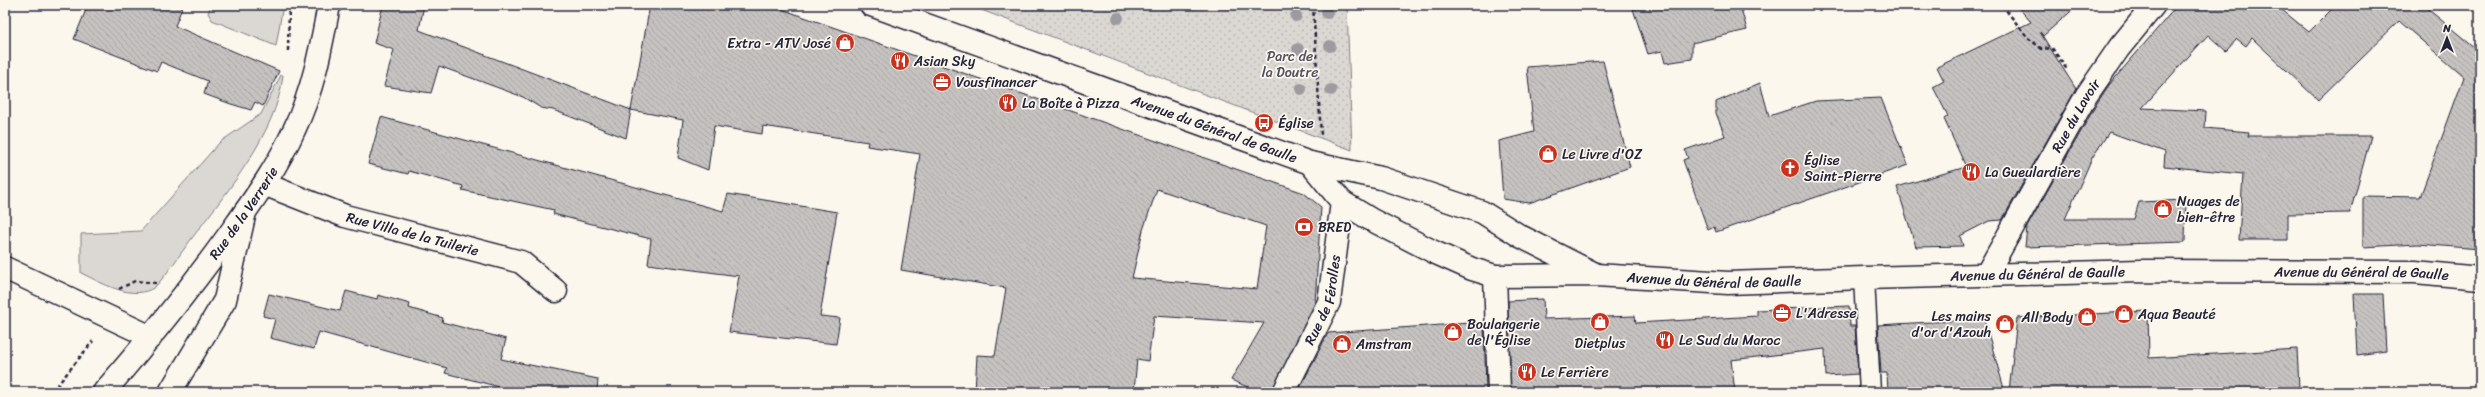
<svg xmlns="http://www.w3.org/2000/svg" width="2485" height="397" font-family="Sriracha,sans-serif">
<style>
.green{fill:#dbd8d3;stroke:#7e7d87}
.park{fill:url(#park-dots);stroke:#7e7d87}
.building{fill:url(#building-back-hatch);stroke:#22223b;fill-rule:evenodd}
.lines{fill:none;stroke-linecap:round;stroke-linejoin:round}
.lane-casing{stroke:#22223b;stroke-width:23}
.street-casing{stroke:#22223b;stroke-width:25}
.secondary-casing{stroke:#22223b;stroke-width:25}
.path{stroke:#22223b;stroke-width:2.5;stroke-dasharray:4 3;stroke-linecap:butt}
.lane{stroke:#fbf7ec;stroke-width:20}
.street{stroke:#fbf7ec;stroke-width:22}
.secondary{stroke:#fbf7ec;stroke-width:22}
.tree{fill:#9d9ba0}
.labels{text-anchor:middle;stroke-width:3.5;stroke-linejoin:round;paint-order:stroke}
.poi-label{font-size:14px;fill:#22223b;stroke:#fbf7ec;text-anchor:start}
.park-label{font-size:14px;fill:#505061;stroke:#fbf7ec}
.street-label{font-size:14px;fill:#22223b;stroke:#fbf7ec}
</style>
<defs>
<pattern id="park-dots" width="8" height="8" patternUnits="userSpaceOnUse"><rect width="8" height="8" fill="#dbd8d3"/><path d="M2 2h.1M6 6h.1" fill="none" stroke="#bcb9b6" stroke-width="1.8" stroke-linecap="round"/></pattern>
<pattern id="building-back-hatch" width="6" height="6" patternUnits="userSpaceOnUse"><rect width="6" height="6" fill="#c6c2c0"/><path d="M-1 5l2 2M0 0l6 6M5-1l2 2" fill="none" stroke="#aaa6a6"/></pattern>
</defs>
<rect width="100%" height="100%" fill="#fbf7ec"/>
<filter id="ink" filterUnits="userSpaceOnUse"><feTurbulence type="fractalNoise" baseFrequency=".025" numOctaves="2"/><feDisplacementMap in="SourceGraphic" scale="8" xChannelSelector="R" yChannelSelector="G"/><feConvolveMatrix kernelMatrix="1 2 1 2 8 2 1 2 1" color-interpolation-filters="sRGB"/></filter>
<g filter="url(#ink)">
<path class="green" d="M211,5H283L276,46L212,20L208,13Z
M281,75H283C277,133 226,193 192,238C180,254 169,272 155,287C133,302 102,283 81,273V234L141,231L220,142L261,114Z"/>
<path class="park" d="M968,5H1347L1352,150Z"/>
<path class="building" d="M88,5H183L175,26L279,71L263,106L255,102L251,110L231,104L204,94L208,81L161,62L157,71L74,39Z
M383,5H424L419,30L631,110L626,138L553,110L541,108L523,97L439,66L431,93L384,86L394,50L374,43Z
M650,5H770L1304,193L1321,207L1315,303L1272,392H1260L1231,380L1264,323L1154,316L1148,361L1137,359L1134,392H975L977,355L995,356L1006,288L901,270L920,154L867,146L868,142L763,126L762,134L714,126L708,170L678,158L683,120L631,110ZM1157,189L1266,226L1257,289L1132,278L1143,230Z
M1659,5H1740L1747,30L1692,43V59L1665,63L1662,51L1648,54L1633,9Z
M2016,5H2078L2043,36L2040,32L2076,89L2002,220L1989,221L1960,236L1963,246L1916,247L1897,187L1966,167L1944,119L1948,116L1933,87L1944,81L1937,67L2031,22Z
M2172,5H2276L2309,32L2336,5H2423L2475,48L2477,43H2480V249L2418,244L2363,247V196L2420,197L2464,77L2399,21L2318,100L2252,38L2246,46L2237,39L2226,51L2208,35L2142,108L2206,111L2205,128L2249,132L2248,136H2371L2350,213L2288,214V240H2239L2243,174L2164,166L2165,152L2109,132L2092,158L2065,219H2134L2139,202L2186,200L2185,242L2025,247L2027,227L2097,103L2109,85L2175,8Z
M1603,61L1630,167L1529,203L1503,199L1499,141L1534,132L1527,67Z
M1760,83L1769,116L1816,101L1881,98L1908,165L1716,232L1714,227L1708,230L1683,160L1688,158L1685,150L1725,136L1716,113V102Z
M381,117L723,211L728,194L837,212L820,316L840,318L836,344L729,332L739,276L648,264L651,239L553,214L554,210L462,190L463,186L409,171L408,174L368,164Z
M346,291L377,299L378,295L410,304L409,308L443,318L442,322L506,339L501,359L598,379L597,392H519L445,373L447,368L319,332L314,349L270,338L275,319L263,316L269,294L340,311Z
M2354,294H2383L2386,351L2357,355Z
M1543,299L1544,319L1635,316L1636,323L1757,316V310L1849,306L1850,326H1855L1858,374L1826,376L1825,349L1731,360L1735,392H1511L1508,301Z
M2148,311L2149,358L2297,349L2299,387L2204,392H2163V390L2009,392L2017,318Z
M1984,319L2005,392H1888L1887,373H1881L1878,325Z
M1484,322L1486,392H1298L1328,333Z"/>
<g class="lines">
<defs>
<path id="lane" d="M1864,278L1870,392"/>
<g id="street">
<path id="s1" d="M264,184L345,216L521,262L556,291"/>
<path d="M5,268L151,337"/>
<path id="s2" d="M1986,275L2086,96L2119,48L2154,5"/>
<path d="M1495,276L1499,392"/>
<path d="M170,392L225,300L245,212"/>
<path id="s3" d="M1284,392L1329,302L1342,202"/>
</g>
<g id="secondary">
<path id="s4" d="M871,5L1310,163L1381,178L1482,212L1520,236L1595,274"/>
<path id="s5" d="M1310,163L1342,202L1370,219L1436,253L1472,269L1495,276L1596,275L1728,283L1864,278L2141,271L2415,272L2480,278"/>
<path id="s6" d="M104,392C148,341 189,290 228,236C252,202 277,168 294,130C313,91 321,48 329,5"/>
</g>
</defs>
<use href="#lane" class="lane-casing"/>
<use href="#street" class="street-casing"/>
<use href="#secondary" class="secondary-casing"/>
<path class="path" d="M1313,5L1321,135
M2002,5L2028,38L2042,49L2052,48L2068,71
M288,51L289,5
M119,289L135,281L156,283
M52,392L93,341"/>
<use href="#lane" class="lane"/>
<use href="#street" class="street"/>
<use href="#secondary" class="secondary"/>
</g>
<g class="tree">
<circle cx="1327" cy="13" r="6"/>
<circle cx="1296" cy="16" r="6"/>
<circle cx="1118" cy="18" r="6"/>
<circle cx="1330" cy="46" r="6"/>
<circle cx="1298" cy="49" r="6"/>
<circle cx="1301" cy="89" r="6"/>
<circle cx="1331" cy="90" r="6"/>
</g>
</g>
<defs>
<symbol id="shop-disc" viewBox="-11 -11 22 22"><circle r="9.5" fill="#c8321e" stroke="#fbf7ec"/><path d="M-5-2.5h2.3a2.7 3.5 0 0 1 5.4 0H5L5.5 6h-11ZM-1.5-2.5h3a1.5 2.3 0 0 0-3 0Z" fill="#fff"/></symbol>
<symbol id="restaurant-disc" viewBox="-11 -11 22 22"><circle r="9.5" fill="#c8321e" stroke="#fbf7ec"/><path d="M-5-6h1v4h1v-4h1v4h1v-4h1v5L-1.5 .5V6h-2V.5L-5-1ZM5-6V6H3V1.5H1.5Q1.5-4 5-6Z" fill="#fff"/></symbol>
<symbol id="office-disc" viewBox="-11 -11 22 22"><circle r="9.5" fill="#c8321e" stroke="#fbf7ec"/><path d="M-6-3h4V-5.5h4V-3h4V5H-6ZM-1-4.5V-3h2v-1.5ZM-6 0V1H6V0Z" fill="#fff"/></symbol>
<symbol id="bus-disc" viewBox="-11 -11 22 22"><circle r="9.5" fill="#c8321e" stroke="#fbf7ec"/><path d="M-5-6H5V4H4V6H2V4H-2V6H-4V4H-5ZM-3.5-4V0h7V-4ZM-3.5 1.2v1.5H-2V1.2ZM2 1.2v1.5H3.5V1.2Z" fill="#fff"/></symbol>
<symbol id="church-disc" viewBox="-11 -11 22 22"><circle r="9.5" fill="#c8321e" stroke="#fbf7ec"/><path d="M-1.2-6h2.4v3.5h3.3v2.4h-3.3V6h-2.4V-.1h-3.3v-2.4h3.3Z" fill="#fff"/></symbol>
<symbol id="bank-disc" viewBox="-11 -11 22 22"><circle r="9.5" fill="#c8321e" stroke="#fbf7ec"/><path d="M-6-4H6V4H-6ZM0-2.3a2.3 2.3 0 1 0 0 4.6a2.3 2.3 0 1 0 0-4.6Z" fill="#fff"/></symbol>
</defs>
<g fill-rule="evenodd">
<use href="#shop-disc" x="834" y="32" width="22" height="22"/>
<use href="#restaurant-disc" x="889" y="50" width="22" height="22"/>
<use href="#office-disc" x="931" y="71" width="22" height="22"/>
<use href="#restaurant-disc" x="997" y="92" width="22" height="22"/>
<use href="#bus-disc" x="1253" y="112" width="22" height="22"/>
<use href="#shop-disc" x="1537" y="143" width="22" height="22"/>
<use href="#church-disc" x="1779" y="157" width="22" height="22"/>
<use href="#restaurant-disc" x="1960" y="161" width="22" height="22"/>
<use href="#shop-disc" x="2152" y="198" width="22" height="22"/>
<use href="#bank-disc" x="1293" y="216" width="22" height="22"/>
<use href="#office-disc" x="1771" y="302" width="22" height="22"/>
<use href="#shop-disc" x="2113" y="303" width="22" height="22"/>
<use href="#shop-disc" x="2076" y="306" width="22" height="22"/>
<use href="#shop-disc" x="1589" y="311" width="22" height="22"/>
<use href="#shop-disc" x="1994" y="313" width="22" height="22"/>
<use href="#shop-disc" x="1442" y="321" width="22" height="22"/>
<use href="#restaurant-disc" x="1654" y="329" width="22" height="22"/>
<use href="#shop-disc" x="1331" y="333" width="22" height="22"/>
<use href="#restaurant-disc" x="1516" y="361" width="22" height="22"/>
</g>
<g class="labels">
<g class="poi-label">
<text x="831" y="48" text-anchor="end">Extra - ATV José</text>
<text x="914" y="66">Asian Sky</text>
<text x="956" y="87">Vousfinancer</text>
<text x="1022" y="108">La Boîte à Pizza</text>
<text x="1278" y="128">Église</text>
<text x="1562" y="159">Le Livre d'OZ</text>
<text x="1804" y="165">Église<tspan x="1804" dy="16">Saint-Pierre</tspan></text>
<text x="1985" y="177">La Gueulardière</text>
<text x="2177" y="206">Nuages de<tspan x="2177" dy="16">bien-être</tspan></text>
<text x="1318" y="232">BRED</text>
<text x="1796" y="318">L'Adresse</text>
<text x="2138" y="319">Aqua Beauté</text>
<text x="1991" y="321" text-anchor="end">Les mains<tspan x="1991" dy="16">d'or d'Azouh</tspan></text>
<text x="2073" y="322" text-anchor="end">All Body</text>
<text x="1467" y="329">Boulangerie<tspan x="1467" dy="16">de l'Église</tspan></text>
<text x="1679" y="345">Le Sud du Maroc</text>
<text x="1600" y="348" text-anchor="middle">Dietplus</text>
<text x="1356" y="349">Amstram</text>
<text x="1541" y="377">Le Ferrière</text>
</g>
<g class="park-label">
<text x="1290" y="61">Parc de<tspan x="1290" dy="16">la Doutre</tspan></text>
</g>
<g class="street-label">
<text dy="5" stroke="none"><textPath href="#s2" startOffset="183">Rue du Lavoir</textPath></text>
<text dy="5" stroke="none"><textPath href="#s4" startOffset="365">Avenue du Général de Gaulle</textPath></text>
<text dy="5" stroke="none"><textPath href="#s6" startOffset="227">Rue de la Verrerie</textPath></text>
<text dy="5" stroke="none"><textPath href="#s1" startOffset="157">Rue Villa de la Tuilerie</textPath></text>
<text dy="5" stroke="none"><textPath href="#s5" startOffset="1088">Avenue du Général de Gaulle</textPath></text>
<text dy="5" stroke="none"><textPath href="#s5" startOffset="764">Avenue du Général de Gaulle</textPath></text>
<text dy="5" stroke="none"><textPath href="#s5" startOffset="440">Avenue du Général de Gaulle</textPath></text>
<text dy="5" stroke="none"><textPath href="#s3" startOffset="101">Rue de Férolles</textPath></text>
</g>
</g>
<rect width="2485" height="397" fill="none" stroke="#fbf7ec" stroke-width="20"/>
<rect x="10" y="10" width="2465" height="377" fill="none" stroke="#22223b" stroke-width="1.5" filter="url(#ink)"/>
<g transform="translate(2447 38)" stroke="#fbf7ec" stroke-width="3" paint-order="stroke">
<path d="M0-3L7 15L0 10L-7 15Z" fill="#22223b"/>
<text y="-6" font-size="11" font-weight="bold" text-anchor="middle" fill="#22223b">N</text>
</g>
</svg>
